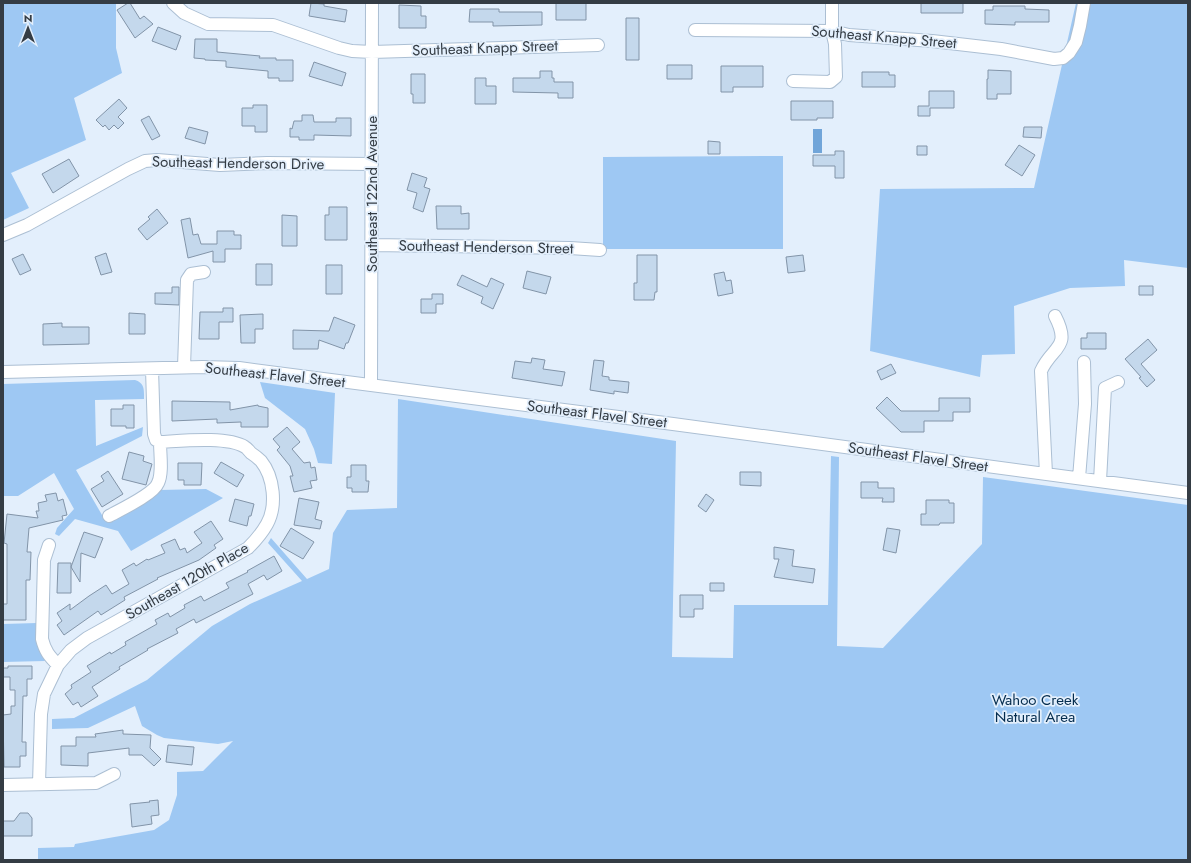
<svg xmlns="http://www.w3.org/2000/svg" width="1191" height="863" font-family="Jost,sans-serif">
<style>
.green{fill:#9ec8f3}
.water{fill:#71a5d9}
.building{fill:#c4d8ec;stroke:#8294a8}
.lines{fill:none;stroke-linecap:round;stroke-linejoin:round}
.minor-casing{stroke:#acbfd3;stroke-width:14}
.minor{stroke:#fff;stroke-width:12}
.labels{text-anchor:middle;stroke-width:3.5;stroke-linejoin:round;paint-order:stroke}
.street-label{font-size:15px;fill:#343c44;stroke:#e3effc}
.park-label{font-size:15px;fill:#042c4e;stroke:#e3effc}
</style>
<rect width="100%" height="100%" fill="#e3effc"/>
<path class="green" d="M3,3H116V48L122,73L74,98L86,140L11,173L29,208L3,220Z
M1076,3H1188V268L1124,260L1125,286L1070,288L1014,306L1015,354L982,355L980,377L870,351L880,189L1034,188Z
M783,156V249H603V157Z
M135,380C145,383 144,390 144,399L95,400L96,446L143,427L142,436L76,470L102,515L115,518L160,490L206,489L223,498L131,551L118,531L75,519L59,536L55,534L57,528L74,509L54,473L18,496H3V384Z
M260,382L335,393L332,464L318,463L314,449L305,429L265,398Z
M398,399L676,441L672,657L733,658L734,605H828L831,456L839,457L837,646L883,648L982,544L983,477L1188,505V860H38V848L74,847L75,844L154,830L169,820L177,795V772L203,771L233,741L218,744L164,738L157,735L142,726L135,706L88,728L52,729V719L74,718L147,680L212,626L250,604L302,581L268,543L271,538L307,579L329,569L333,533L347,510L397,508Z
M37,623C37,637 37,649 45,661L3,662V624Z"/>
<path class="water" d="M813,129H822V153H813Z"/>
<path class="building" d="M128,3H130L140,19L144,16L153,24L135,38L117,10Z
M311,3L324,4V6L347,10L345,22L309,16Z
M556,3H586V20H556Z
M921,3H963V13H921Z
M399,5L421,6V16H426V28H399Z
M993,6H1025V9L1049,10V22H1015V25L985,24V10H993Z
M470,9H499V12H542V25L493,26V22H469Z
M626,18H639V60H626Z
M158,27L181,36L176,50L152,41Z
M195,39H217V52L260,56L259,58H276V60H293V81H279V78H268V71L226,67V61L205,60V59L194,58Z
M314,62L346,73L342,86L309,76Z
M667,65H692V79H667Z
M721,66H763V87H733V92H721Z
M988,70L1011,71V94H997V99H987V79H988Z
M540,71H552V78H554V82H573V98H558V93L513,92V78H540Z
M862,72H889V75H895V87H862Z
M411,74H425V103H413V94H411Z
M475,78H486V86H496V104H475Z
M929,91H954V108H930V116H918V106H929Z
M119,99L127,108L118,117L124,123L118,129L114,125L109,130L105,125L103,127L96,120Z
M791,101H833V118H817V120H791Z
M253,105H267V132H255V126H242V108H253Z
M302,115H313L314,122H336V118H351V136L314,135V140H299V137H290V128L292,129L294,121H302Z
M149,116L160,136L152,140L141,120Z
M189,127L208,132L205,144L185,138Z
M1024,127H1042L1041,138L1023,137Z
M708,141L720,142V154H708Z
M1019,145L1035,155L1022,176L1005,165Z
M917,146H927V155H917Z
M835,151H844V178H835V166H813V155H835Z
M69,159L79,176L53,193L42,174Z
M412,173L427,178L424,187L430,189L423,212L413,208L417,193L407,190Z
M436,206H461V214L469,213V229H437Z
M329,207H347V240H325V215H329Z
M157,209L168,223L147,240L138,229L150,219L148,217Z
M282,215L297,216V246H282Z
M190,218L193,235L198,234L201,244H217V231H234V235H241V249H225V262H213V251L188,258L181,220Z
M106,253L112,272L101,275L95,257Z
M23,254L31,270L20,275L12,259Z
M637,255H657V292H655L654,300H634V283H637Z
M803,255L805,271L788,273L786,257Z
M256,264H272V285H256Z
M326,265H342V294H326Z
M527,271L551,277L546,294L523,288Z
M724,272L726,281L731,280L733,293L718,296L714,274Z
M462,275L487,287L491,278L504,284L493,309L481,303L483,297L457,285Z
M1139,286H1153V295H1139Z
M172,287H179V305L155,304V293H172Z
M432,294H443V304H436V313H421V299H432Z
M223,308H233V322H219V339H199L200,312H223Z
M129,313L145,314V334H129Z
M263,314V329H255V343H241L240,315Z
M334,317L355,325L348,343H346L344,349L319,340L318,349H293V330L329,331Z
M62,323V327H89V344L43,345V324Z
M1087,333H1106V349H1081V338H1087Z
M1148,339L1157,350L1141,364L1155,380L1147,387L1139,378L1141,377L1125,359Z
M532,358L545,360L543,369L565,372L562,386L512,378L515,361L531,363Z
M594,360L604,361L602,376L609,377V380L629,382L628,393L614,391V394L590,390Z
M891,364L896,373L881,380L877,371Z
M887,397L901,411H939V398H970V412H953V421H924V432H901L876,408Z
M172,401L230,402V410L258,405V406L268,408V427H241V422L217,423V419L172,421Z
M123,405H134V428H126V426H111V409H123Z
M287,427L300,442L292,449L304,463L310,462L311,468L315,467L317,480L310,481L312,488L294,492L290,476H293L290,466L277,450L280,447L273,439Z
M129,452L144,456L143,461L152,464L146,485L122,479Z
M221,462L244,475L237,487L214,473Z
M178,463H202L201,485H184V480H178Z
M351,465H366V481H369L368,492H352V488H347V477H351Z
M108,471L123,494L102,507L91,489L104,481L101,476Z
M740,472H761V486L740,485Z
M861,482H878V488H894V502H882L883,498H861Z
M56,493L58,501L63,499L67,515L62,516L63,520L29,528L27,552H31L30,580H26V620H3V604H7V544L4,543L7,514L38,518L36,511H39L38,503L47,501L45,495Z
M706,494L714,500L706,512L698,506Z
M299,498L319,502L315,519L322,521L320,529L294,525Z
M235,499L254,504L251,516H249L247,526L229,521Z
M926,500H949V503H954V523H940L939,525H921V514H926Z
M211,521L223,539L214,545L216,548L199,560L157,578L158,579L124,597L125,600L101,615L98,611L64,635L57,625L62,621L57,613L70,604V610L89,596L106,585L112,594L129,584L122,570L134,563L136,566L147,559L148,560L165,553L161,545L175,539L180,550L185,548L187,553L202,543L194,532Z
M291,528L314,542L303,559L280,546Z
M887,528L900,530L896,553L883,550Z
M84,532L103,538L95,558L81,553L80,582L71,567Z
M774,547L794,550L792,566L815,569L813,583L774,577L779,559H774Z
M274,556L282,571L267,580L264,575L248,584L253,594L196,623L194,619L176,629L178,633L147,649L148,650L119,667L120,669L92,687L98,696L81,707L78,702L73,705L65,694L72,688L71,685L91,672L87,666L110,652L111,654L126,645L125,642L157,624L155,620L168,613L170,617L185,608L184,605L201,596L204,601L229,588L226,583L248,572L247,571Z
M58,563H71V593H57Z
M710,583H724V591H710Z
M680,595H703V609H694V617H680Z
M8,666H32V679H27V696H23L22,742H26V756H20V767H4L3,715L11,714V706H15V690H10V677H3V668H8Z
M123,730V734L151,735L150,748L161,759L154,766L142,755H129V748L88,753V766L61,765V746H76V737H96L95,734Z
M168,745L194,747L192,765L166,762Z
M158,800L159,815L151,816L152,824L132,827L130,804L150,802L149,801Z
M20,813H28L32,818V836H3V821H14Z"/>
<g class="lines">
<defs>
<path id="minor" d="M173,3L184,13L208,24L273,25L339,48L352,51L372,52L598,45
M695,30L832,31L849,35L932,41L1001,49L1054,59L1063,58L1069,53L1076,42L1080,26L1084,3
M793,81L830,82L836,77L835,44L832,31V3
M3,235L27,225L128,169L145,161L157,160L220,165L267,163L372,164
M372,245L570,248L600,250
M184,367L187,280L191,274L204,272
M3,372L203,367L239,368L673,424L1188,493
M371,385L372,3
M1046,474L1041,371C1052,346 1072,349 1055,316
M1079,478L1085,404L1084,362
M1100,481L1105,388L1118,382
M109,516C120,510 154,494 158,483C163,473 160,454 160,442
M49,545L44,560L42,639C45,651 49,656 58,665
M39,784L41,714L44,694L58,665L71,650L87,638L248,548C255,541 262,533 267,524C277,506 274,477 261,461C258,458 254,455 251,453C249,451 247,448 245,447C227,436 181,441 160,442L156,440L154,434L152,369
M3,785L96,783L114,774"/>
</defs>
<use href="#minor" class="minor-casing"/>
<use href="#minor" class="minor"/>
</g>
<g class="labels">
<g class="street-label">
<text transform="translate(884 37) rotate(5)" y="5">Southeast Knapp Street</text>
<text transform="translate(485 48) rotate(-2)" y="5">Southeast Knapp Street</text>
<text transform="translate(238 163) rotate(1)" y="5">Southeast Henderson Drive</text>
<text transform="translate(372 194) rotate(-90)" y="5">Southeast 122nd Avenue</text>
<text transform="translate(486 247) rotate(1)" y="5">Southeast Henderson Street</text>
<text transform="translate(275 375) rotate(6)" y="5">Southeast Flavel Street</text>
<text transform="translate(597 414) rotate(7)" y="5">Southeast Flavel Street</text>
<text transform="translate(918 457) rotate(8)" y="5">Southeast Flavel Street</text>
<text transform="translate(187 581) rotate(-30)" y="5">Southeast 120th Place</text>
</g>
<g class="park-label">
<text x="1035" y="705">Wahoo Creek<tspan x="1035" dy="17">Natural Area</tspan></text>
</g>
</g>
<rect width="1191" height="863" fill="none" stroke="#343c44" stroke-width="8"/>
<g transform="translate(28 28)" stroke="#e3effc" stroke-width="3" paint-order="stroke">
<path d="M0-3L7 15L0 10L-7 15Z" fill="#343c44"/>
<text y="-6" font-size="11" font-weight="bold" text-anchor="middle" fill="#343c44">N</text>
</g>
</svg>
